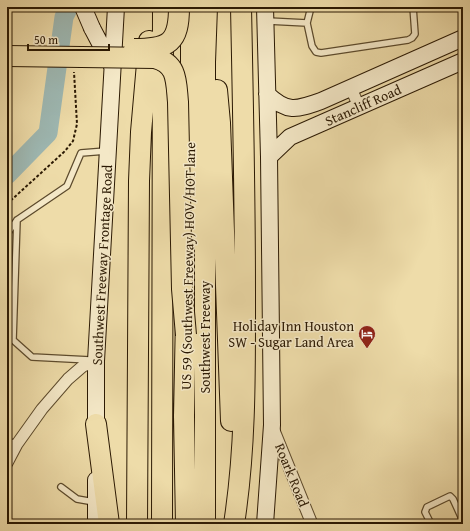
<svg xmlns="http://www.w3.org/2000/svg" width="470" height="531" font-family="'Gentium Book Plus',serif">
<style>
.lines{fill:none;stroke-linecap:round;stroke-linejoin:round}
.river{stroke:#9eb9b4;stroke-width:19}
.lane-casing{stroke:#5c4a2c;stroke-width:8}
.street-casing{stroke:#5c4a2c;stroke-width:13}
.secondary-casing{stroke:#2b1903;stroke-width:18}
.highway-casing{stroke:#2b1903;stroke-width:22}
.path{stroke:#2b1903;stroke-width:2;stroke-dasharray:3 2;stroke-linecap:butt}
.lane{stroke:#f4e8c7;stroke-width:5.5}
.street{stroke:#f4e8c7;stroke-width:11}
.secondary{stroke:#f4e8c7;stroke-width:16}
.highway{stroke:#eedca9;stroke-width:20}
.secondary-bridge-casing{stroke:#2b1903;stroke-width:18;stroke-linecap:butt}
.highway-bridge-casing{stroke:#2b1903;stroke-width:22;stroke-linecap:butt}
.secondary-bridge{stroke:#f4e8c7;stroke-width:16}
.highway-bridge{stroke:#eedca9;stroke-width:20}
.labels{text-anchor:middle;stroke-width:3;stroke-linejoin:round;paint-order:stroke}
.street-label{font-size:14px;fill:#2b1903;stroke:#f4e8c7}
.poi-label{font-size:14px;fill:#2b1903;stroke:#f4e8c7;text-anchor:end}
</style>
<rect width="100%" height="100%" fill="#eedca9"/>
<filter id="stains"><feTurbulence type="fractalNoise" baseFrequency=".005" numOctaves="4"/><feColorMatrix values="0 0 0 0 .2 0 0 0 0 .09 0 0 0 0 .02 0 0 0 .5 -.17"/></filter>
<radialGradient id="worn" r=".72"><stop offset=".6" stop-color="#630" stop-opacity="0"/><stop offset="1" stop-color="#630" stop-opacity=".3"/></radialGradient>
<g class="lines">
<path class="river" d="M7,175L48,133L64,17L69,7"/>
<defs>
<path id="lane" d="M311,7L307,23L312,46L316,52L321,53L408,40L412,38L415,34L413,7
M268,21L307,23
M7,234L17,220L67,186L81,153L106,151
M7,335L13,340L17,220
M13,340L32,357L90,360
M7,440L16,445
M61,487L77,499L94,502
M431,524L425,512L427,507L450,496L453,499L463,521"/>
<path id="street" d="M351,88L359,107
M273,428L312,524
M7,463L17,444L42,409L68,379L83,366L96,361"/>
<path id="secondary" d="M265,7L269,157L272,425L265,524
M92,28L112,66
M267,94C287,113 296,110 321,101L463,38
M269,157L290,137L463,61
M96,435V361L116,7
M96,524V480"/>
<path id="highway" d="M217,90L220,123L231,421
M189,239L191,199V7
M96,424L109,524
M137,524L139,181L141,132L149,41
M162,524L163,7
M186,524L184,416L186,317
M205,524V62L207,7
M234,524C246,447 245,369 245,291C245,197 243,102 241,7"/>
</defs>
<use href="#lane" class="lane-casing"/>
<use href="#street" class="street-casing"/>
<use href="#secondary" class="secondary-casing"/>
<use href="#highway" class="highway-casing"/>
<path class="path" d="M7,204L65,151L73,141L77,124L74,72"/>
<use href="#lane" class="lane"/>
<use href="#street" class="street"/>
<use href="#secondary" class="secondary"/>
<use href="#highway" class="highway"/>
<defs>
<path id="secondary-bridge" d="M83,7L92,28"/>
<path id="highway-bridge" d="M134,49C169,49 179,43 179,7
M7,56L155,58C178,64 176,82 178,102L182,289L186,335"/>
</defs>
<use href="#secondary-bridge" class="secondary-bridge-casing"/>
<use href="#highway-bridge" class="highway-bridge-casing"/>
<use href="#secondary-bridge" class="secondary-bridge"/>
<use href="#highway-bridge" class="highway-bridge"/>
</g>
<defs>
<symbol id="hotel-pin" viewBox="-11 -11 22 30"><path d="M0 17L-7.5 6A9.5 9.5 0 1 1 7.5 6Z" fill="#8f2418" stroke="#f4e8c7"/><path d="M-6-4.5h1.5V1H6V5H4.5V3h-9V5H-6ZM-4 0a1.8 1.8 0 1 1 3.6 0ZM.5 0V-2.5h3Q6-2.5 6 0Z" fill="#fff"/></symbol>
</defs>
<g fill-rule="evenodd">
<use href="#hotel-pin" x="357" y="324" width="20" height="27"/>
</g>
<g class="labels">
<g class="street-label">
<text transform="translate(363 105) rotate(-24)" y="5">Stancliff Road</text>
<text transform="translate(102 265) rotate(-87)" y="5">Southwest Freeway Frontage Road</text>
<text transform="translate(188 266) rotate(-89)" y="5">US 59 (Southwest Freeway) HOV/HOT lane</text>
<text transform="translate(205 337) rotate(-90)" y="5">Southwest Freeway</text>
<text transform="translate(292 475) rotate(68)" y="5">Roark Road</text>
</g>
<g class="poi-label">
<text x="354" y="331">Holiday Inn Houston<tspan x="354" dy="16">SW - Sugar Land Area</tspan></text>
</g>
</g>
<rect width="470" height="531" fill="none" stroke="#eedca9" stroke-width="24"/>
<rect x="8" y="8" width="454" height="515" fill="none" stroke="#2b1903" stroke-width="2"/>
<rect x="12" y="12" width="446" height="507" fill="none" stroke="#2b1903"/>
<path d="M28 44v6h81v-6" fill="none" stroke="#2b1903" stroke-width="2"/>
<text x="34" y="44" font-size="12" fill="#2b1903" stroke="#f4e8c7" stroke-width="3" paint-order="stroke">50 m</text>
<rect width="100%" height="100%" filter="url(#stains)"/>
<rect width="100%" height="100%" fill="url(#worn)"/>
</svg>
